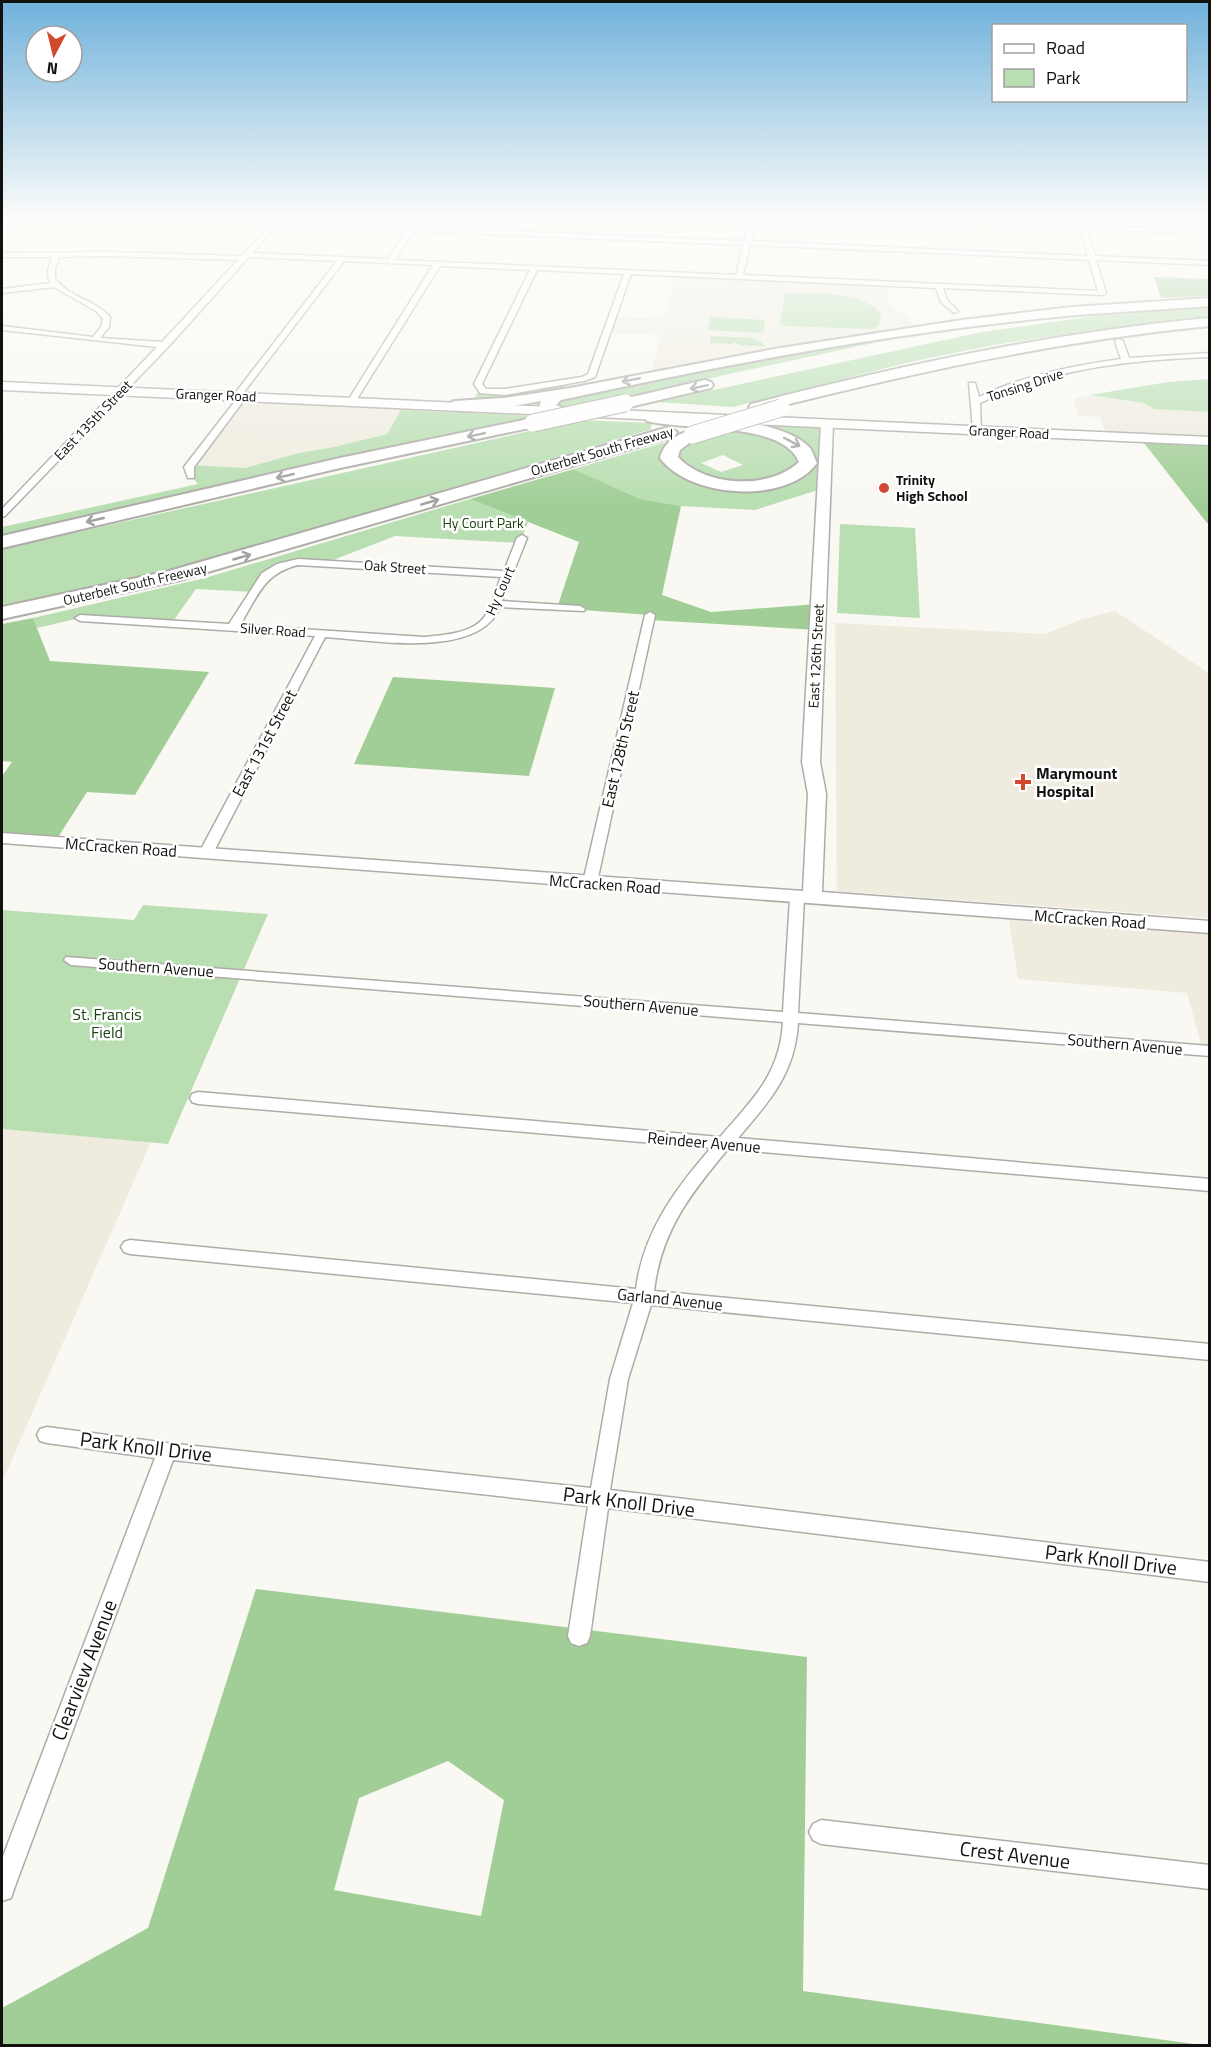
<svg xmlns="http://www.w3.org/2000/svg" width="1211" height="2047" font-family="'Titillium Web',sans-serif">
<style>
.built{fill:#efecdf}
.green{fill:#b8deb1;fill-rule:evenodd}
.forest{fill:#a1ce97;fill-rule:evenodd}
.lines{fill:none;stroke-linecap:round;stroke-linejoin:round}
.street-casing{stroke:#adaca7;stroke-width:3}
.secondary-casing{stroke:#adaca7;stroke-width:3}
.primary-casing{stroke:#adaca7;stroke-width:3}
.highway-casing{stroke:#adaca7;stroke-width:4}
.street{fill:#fff;fill-rule:evenodd}
.secondary{fill:#fff;fill-rule:evenodd}
.primary{fill:#fff;fill-rule:evenodd}
.highway{fill:#fff;fill-rule:evenodd}
.highway-bridge-casing{stroke:#adaca7;stroke-width:19;stroke-linecap:butt}
.highway-bridge{stroke:#fff;stroke-width:17}
.oneway{stroke:#a0a09f}
.poi-dot{fill:#d4492e;stroke:#fff;stroke-width:2}
.labels{text-anchor:middle;stroke-width:5;stroke-linejoin:round;paint-order:stroke}
.far-street-label{font-size:14px;fill:#12110f;stroke:#fff}
.far-poi-label{font-size:14px;font-weight:bold;fill:#12110f;stroke:#fff;text-anchor:start}
.far-park-label{font-size:14px;fill:#18450e;stroke:#fff}
.street-label{font-size:16px;fill:#12110f;stroke:#fff}
.poi-label{font-size:16px;font-weight:bold;fill:#12110f;stroke:#fff;text-anchor:start}
.park-label{font-size:16px;fill:#18450e;stroke:#fff}
.near-street-label{font-size:20px;fill:#12110f;stroke:#fff}
</style>
<rect width="100%" height="100%" fill="#f9f8f3"/>
<path class="built" d="M675,275L887,284V302L917,326L652,370L661,335L608,333L613,317L664,319Z
M1090,395L1143,403L1154,409L1209,412V441L1106,436L1100,417L1078,416L1074,399Z
M243,396L404,405L387,434L334,447L299,453L245,468L191,465Z
M1115,611L1209,673V918L837,891L835,623L1045,634L1082,619Z
M1008,913L1209,927V1051H1203L1187,993L1018,979Z
M2,1129L151,1142L2,1482Z"/>
<path class="green" d="M785,294C814,293 861,290 881,314L879,325L873,329L785,326L780,324Z
M1209,306V318L1100,329L994,345L910,362L733,407L658,402L982,332L1087,317Z
M711,317L765,320L763,333L708,330Z
M920,333L576,407L552,406L553,401L760,358Z
M711,336L752,338L761,342L766,347L739,345L734,341L733,344L710,343Z
M1209,379V412L1154,409L1143,403L1090,395L1168,382Z
M560,383L572,391L471,403L480,389L488,392Z
M401,410L537,416L2,535V527L198,484L191,476V465L245,468L299,453L334,447L387,434Z
M745,419L827,424L824,488L755,510L681,506L640,499L574,469ZM723,455L743,465L721,472L701,463Z
M579,420L653,423L650,428L652,429L245,549L143,576L2,605V549Z
M470,499L528,522L520,543L395,536L328,562L281,566L255,592L196,589L171,624L80,618L37,628L33,618L205,578Z
M840,524L915,528L920,618L837,613Z
M143,905L268,914L168,1144L2,1129V910L134,920Z"/>
<path class="forest" d="M1154,277L1209,279V296L1161,298Z
M1140,438L1209,441V523H1207Z
M574,469L640,499L681,506L662,595L711,612L818,604L817,630L649,620V615L557,608L579,542L470,499Z
M33,618L50,661L209,672L135,795L87,792L55,842L2,838V776L12,762L2,761V624Z
M393,677L555,688L529,776L354,764Z
M256,1589L807,1657L803,1991L1209,2046H2V2008L148,1928ZM448,1761L504,1800L481,1916L334,1890L359,1798Z"/>
<g class="lines">
<defs>
<path id="street" d="M276,219H283L252,253L388,259L414,219L420,220L416,227L744,241L750,219H756L751,241L1088,256L1080,229L886,219L1079,225L1078,219H1084L1086,225L1210,230V234L1087,229L1095,256L1210,261V265L1096,260L1106,293L1102,295L943,288L947,300L958,311L954,313L941,302L936,288L631,274L595,377L584,381L505,395L480,393L474,384L530,270L440,266L355,402L351,405L347,402L433,265L344,261L244,392L247,396L194,467V478H188L184,467L239,396L236,392L337,261L249,257L168,347L5,516L2,517V509L157,347L2,330V326L93,337L101,327L103,319L96,311L54,287L2,293V289L51,283C45,274 49,266 53,257H2V253L108,252L242,256ZM413,231L743,245L736,275L395,260ZM750,245L1089,260L1098,291L743,275ZM108,256L238,260L162,342L100,338L109,327L110,317C95,300 69,297 55,279V269L59,257ZM537,270L624,274L588,374L582,377L505,389H486L482,384Z
M1119,339L1123,341L1129,358L1210,353V357C1131,360 1052,368 980,403L981,430L977,433L973,430L969,383H975L979,397C1024,375 1072,366 1121,359L1115,341Z
M522,535L527,538L502,601L580,606L585,609L584,611L500,607C479,660 371,640 325,637L213,853L206,857L199,853L315,636L80,621L75,618L80,615L229,624L262,573L277,564L298,559L504,571L517,538ZM298,565L501,577C496,589 493,605 485,616C473,634 443,635 424,637L240,625C257,597 264,573 298,565Z
M650,612L655,615L597,882L590,886L583,882L645,615Z
M797,894L804,898L798,1013L1210,1046V1056L798,1023C795,1074 769,1102 738,1138L1210,1179V1191L728,1149C691,1193 661,1231 654,1291L1210,1344V1360L651,1305L628,1379L610,1490L1210,1562V1582L608,1508L590,1636L587,1643L579,1646L571,1643L568,1636L588,1506L173,1460L14,1889L11,1898L2,1901V1859L155,1458L47,1443L40,1441L37,1435L40,1429L47,1427L167,1443L591,1488L610,1379L633,1303L130,1254L124,1252L121,1247L124,1242L130,1240L636,1289C643,1233 675,1189 711,1148L198,1104L192,1102L190,1098L192,1094L198,1092L720,1137C753,1099 780,1074 783,1022L71,965L64,960L66,957L783,1012L790,898Z
M821,1820L1210,1865V1889L821,1844L813,1840L809,1832L813,1824Z"/>
<path id="secondary" d="M827,420L833,424L820,762L826,794L822,892L1210,921V933L2,843V833L803,891L808,794L802,762L821,424Z"/>
<path id="primary" d="M2,382L1210,437V445L2,390Z"/>
<path id="highway" d="M1210,298V306C1146,311 1082,313 1019,321C865,338 712,367 561,400L556,405L571,411L573,414L565,419L541,410L539,407L541,401C524,404 456,418 446,406L454,401L504,398L570,388L774,349L962,320L1072,307Z
M1210,318V326C1054,341 908,374 757,412L749,407L751,404C903,365 1054,332 1210,318Z
M705,380L711,382L713,385L711,388L625,408L617,403L619,400Z
M653,413C692,416 779,418 808,446C813,450 814,458 817,463C787,505 689,498 660,458C664,442 677,434 692,430L700,435L680,450L678,457C706,487 769,490 799,462C783,421 684,431 647,421L645,418Z
M533,418L541,423L539,426L340,468L2,548V536L340,458Z
M669,427L677,432L675,436L180,580L2,619V607L169,571Z"/>
</defs>
<use href="#street" class="street-casing"/>
<use href="#secondary" class="secondary-casing"/>
<use href="#primary" class="primary-casing"/>
<use href="#highway" class="highway-casing"/>
<use href="#street" class="street"/>
<use href="#secondary" class="secondary"/>
<use href="#primary" class="primary"/>
<use href="#highway" class="highway"/>
<defs>
<path id="highway-bridge" d="M533,423L625,403
M692,435L781,408"/>
</defs>
<use href="#highway-bridge" class="highway-bridge-casing"/>
<use href="#highway-bridge" class="highway-bridge"/>
</g>
<defs><path id="oneway-shaft" d="M-6 0H5M1.5-3L5.5 0L1.5 3" fill="none" stroke-width="1.6" stroke-linecap="round" stroke-linejoin="round" transform="scale(1.5)"/></defs>
<g class="oneway">
<use href="#oneway-shaft" transform="translate(631 380) rotate(169)"/>
<use href="#oneway-shaft" transform="translate(699 387) rotate(168)"/>
<use href="#oneway-shaft" transform="translate(476 435) rotate(168)"/>
<use href="#oneway-shaft" transform="translate(792 442) rotate(28)"/>
<use href="#oneway-shaft" transform="translate(285 476) rotate(167)"/>
<use href="#oneway-shaft" transform="translate(430 502) rotate(-16)"/>
<use href="#oneway-shaft" transform="translate(95 520) rotate(167)"/>
<use href="#oneway-shaft" transform="translate(242 557) rotate(-16)"/>
</g>
<linearGradient id="sky" x2="0" y2="1"><stop stop-color="#6fb1db"/><stop offset="0.43" stop-color="#fcfcfa"/><stop offset="1" stop-color="#fcfcfa" stop-opacity="0"/></linearGradient>
<rect width="1211" height="506" fill="url(#sky)"/>
<g class="poi-dot">
<circle cx="884" cy="488" r="6"/>
<path d="M1020 773h6v6h6v6h-6v6h-6v-6h-6v-6h6z"/>
</g>
<g class="labels">
<g class="far-street-label">
<text transform="translate(1025 385) rotate(-18)" y="5">Tonsing Drive</text>
<text transform="translate(216 395) rotate(2)" y="5">Granger Road</text>
<text transform="translate(93 420) rotate(-46)" y="5">East 135th Street</text>
<text transform="translate(1009 432) rotate(3)" y="5">Granger Road</text>
<text transform="translate(602 451) rotate(-16)" y="5">Outerbelt South Freeway</text>
<text transform="translate(395 567) rotate(4)" y="5">Oak Street</text>
<text transform="translate(135 584) rotate(-13)" y="5">Outerbelt South Freeway</text>
<text transform="translate(500 591) rotate(-66)" y="5">Hy Court</text>
<text transform="translate(273 630) rotate(4)" y="5">Silver Road</text>
<text transform="translate(816 656) rotate(-87)" y="5">East 126th Street</text>
</g>
<g class="far-poi-label">
<text x="896" y="485">Trinity<tspan x="896" dy="16">High School</tspan></text>
</g>
<g class="far-park-label">
<text x="483" y="528">Hy Court Park</text>
</g>
<g class="street-label">
<text transform="translate(264 743) rotate(-62)" y="6">East 131st Street</text>
<text transform="translate(620 749) rotate(-77)" y="6">East 128th Street</text>
<text transform="translate(121 847) rotate(4)" y="6">McCracken Road</text>
<text transform="translate(605 884) rotate(4)" y="6">McCracken Road</text>
<text transform="translate(1090 919) rotate(4)" y="6">McCracken Road</text>
<text transform="translate(156 967) rotate(4)" y="6">Southern Avenue</text>
<text transform="translate(641 1005) rotate(5)" y="6">Southern Avenue</text>
<text transform="translate(1125 1044) rotate(5)" y="6">Southern Avenue</text>
<text transform="translate(704 1142) rotate(5)" y="6">Reindeer Avenue</text>
<text transform="translate(670 1299) rotate(6)" y="6">Garland Avenue</text>
</g>
<g class="poi-label">
<text x="1036" y="779">Marymount<tspan x="1036" dy="18">Hospital</tspan></text>
</g>
<g class="park-label">
<text x="107" y="1020">St. Francis<tspan x="107" dy="18">Field</tspan></text>
</g>
<g class="near-street-label">
<text transform="translate(146 1447) rotate(7)" y="7">Park Knoll Drive</text>
<text transform="translate(629 1502) rotate(7)" y="7">Park Knoll Drive</text>
<text transform="translate(1111 1560) rotate(7)" y="7">Park Knoll Drive</text>
<text transform="translate(84 1670) rotate(-69)" y="7">Clearview Avenue</text>
<text transform="translate(1015 1855) rotate(7)" y="7">Crest Avenue</text>
</g>
</g>
<rect width="1211" height="2047" fill="none" stroke="#12110f" stroke-width="6"/>
<rect x="992" y="24" width="195" height="78" fill="#ffffff" stroke="#a0a09f" stroke-width="1.5"/>
<rect x="1004" y="44" width="30" height="9" fill="#ffffff" stroke="#a0a09f" stroke-width="1.5"/>
<text x="1046" y="54" font-size="18" fill="#12110f">Road</text>
<rect x="1004" y="69" width="30" height="18" fill="#b8deb1" stroke="#a0a09f" stroke-width="1.5"/>
<text x="1046" y="84" font-size="18" fill="#12110f">Park</text>
<g transform="translate(54 54) rotate(187)"><circle r="28" fill="#ffffff" stroke="#a0a09f" stroke-width="1.5"/>
<path d="M0-4.5L10 22L0 15L-10 22Z" fill="#d4492e"/>
<text y="-9" font-size="16" font-weight="bold" text-anchor="middle" fill="#12110f">N</text>
</g>
</svg>
